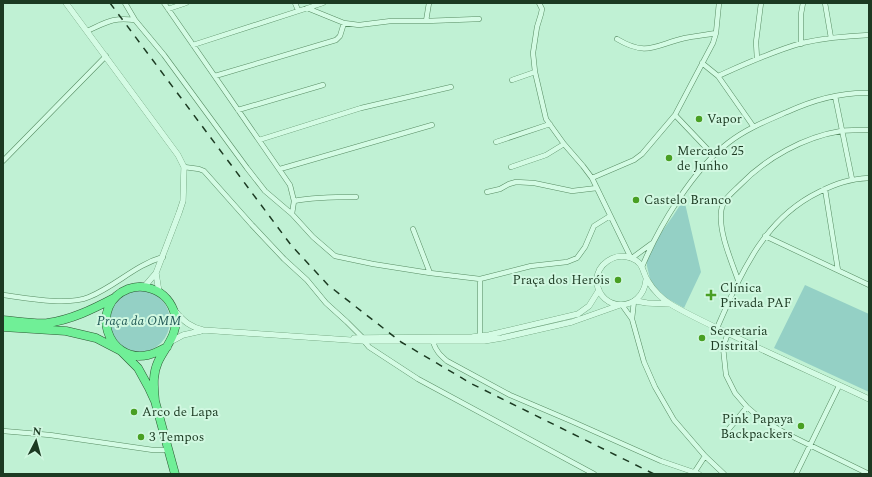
<svg xmlns="http://www.w3.org/2000/svg" width="872" height="477" viewBox="0 0 872 477" font-family="Spectral,serif">
  <rect width="100%" height="100%" fill="#c0f1d4"/>
  <path fill="#94d0c5" d="M 684,199 L 701,272 L 684,308 L 661,295 L 650,279 L 647,266 L 647,254 L 650,248 L 673,216 Z
    M 805,285 L 869,314 L 869,392 L 774,348 Z
    M108 321a31 31 0 1 1 62 0a31 31 0 1 1-62 0Z"/>
  <g fill="none" stroke-linecap="round" stroke-linejoin="round">
    <defs>
      <path id="minor" d="M 125,3 L 135,20 L 164,55 L 247,168 L 265,191 L 292,214
        M 164,3 L 290,185 L 294,201 L 292,214 L 313,237 L 335,256 L 373,264 L 430,273 L 480,279 L 531,266 L 567,262 L 577,258 L 585,247 L 594,226 L 610,216
        M 295,3 L 298,10
        M 539,3 L 542,9 L 541,14 L 537,27 L 533,53 L 535,72 L 546,119 L 564,144 L 583,166 L 592,178 L 631,258
        M 825,3 L 831,38
        M 307,8 L 344,23 L 359,25 L 391,21 L 426,21 L 429,3
        M 168,9 L 186,3
        M 426,21 L 479,19
        M 87,31 C 107,22 113,17 135,20
        M 617,39 C 647,57 655,45 685,38 C 695,36 706,35 716,33
        M 801,44 L 801,14 L 803,3
        M 193,45 L 323,3
        M 757,59 L 756,42 L 761,3
        M 702,63 L 718,76 L 753,126
        M 215,76 L 336,40 L 340,36 L 344,23
        M 718,76 C 745,64 773,51 802,43 C 824,38 846,36 869,35
        M 512,80 L 535,72
        M 835,96 L 852,179
        M 238,110 L 323,85
        M 259,140 L 361,108 L 451,87
        M 496,142 L 550,124
        M 713,155 L 675,115 L 713,43 L 716,33 L 719,3
        M 3,161 L 106,56
        M 184,167 L 199,169 L 204,171 L 252,225 L 284,259 L 307,280 L 326,303 L 347,322 L 362,337
        M 511,167 L 546,155 L 564,144
        M 280,169 L 432,125
        M 592,178 L 634,160 L 642,154 L 675,115
        M 825,189 L 838,270
        M 487,192 L 500,189 L 509,184 L 516,182 L 534,183 L 572,191 L 597,188
        M 294,201 C 314,197 335,197 356,197
        M 413,229 L 430,273
        M 765,236 L 869,285
        M 632,258 L 651,244
        M 642,267 C 659,226 693,170 728,143 C 746,129 766,121 787,112 C 813,100 840,92 869,93
        M 480,279 L 480,336
        M 738,280 C 731,260 719,233 721,212 C 722,200 732,193 740,185 C 766,158 804,137 841,131 C 850,130 860,130 869,130
        M 3,295 C 26,298 68,306 89,297 C 116,286 135,265 163,257
        M 622,305 L 632,319 L 644,362 L 655,387 L 674,420 L 705,456 L 724,474
        M 632,319 L 634,301
        M 717,328 C 741,274 763,219 819,192 C 837,183 850,179 869,178
        M 728,333 L 723,347 L 726,375 L 735,393 L 747,407 L 761,419 L 785,433 L 869,474
        M 364,341 L 369,347 L 418,379 L 594,474
        M 433,342 C 436,351 440,355 447,361 L 510,395 L 571,421 L 661,461 L 699,474
        M 728,430 L 747,407
        M 3,431 L 50,435 L 153,450 L 168,450
        M 694,473 L 705,456
        M 796,474 L 839,386"/>
      <path id="tertiary" d="M 66,3 L 178,155 L 184,167 L 183,201 L 179,213 L 156,273 L 144,287
        M 156,273 L 159,292
        M 646,280 C 642,314 599,311 597,282 C 596,264 615,252 631,258 C 645,263 642,273 648,281 C 653,290 663,300 672,305 C 696,319 722,330 748,343 C 788,362 829,380 869,399
        M 636,301 L 647,303 L 670,304
        M 175,311 C 184,322 191,327 203,330 L 364,341 L 484,341 L 502,338 L 572,322 L 620,305
        M 354,338 L 472,337 L 489,335 L 578,314 L 589,306 L 599,290
        M 170,342 L 183,335 L 201,331"/>
      <path id="trunk" d="M 3,320 C 17,321 33,324 47,323 C 71,320 93,309 114,298
        M 3,327 L 66,331 L 96,338 L 121,351 L 138,368 L 149,388 L 155,401 L 175,474
        M 155,401 C 154,388 152,375 158,362 C 165,347 179,334 175,315 C 172,303 164,293 152,289 C 144,286 136,286 128,289 C 89,304 106,364 148,355 C 154,354 161,350 167,347"/>
    </defs>
    <use href="#minor" stroke="#578c63" stroke-width="5.5"/>
    <use href="#tertiary" stroke="#578c63" stroke-width="6"/>
    <use href="#trunk" stroke="#2c5933" stroke-width="9"/>
    <use href="#minor" stroke="#d4fbe4" stroke-width="4.5"/>
    <use href="#tertiary" stroke="#d4fbe4" stroke-width="5.5"/>
    <use href="#trunk" stroke="#70ef97" stroke-width="8"/>
    <path stroke="#1c3a22" stroke-width="1.5" stroke-dasharray="7 7" stroke-linecap="butt" d="M 110,3 L 291,245 L 328,285 L 401,342 L 472,384 L 654,474"/>
  </g>
  <g fill="#499f23" stroke="#d1f8e1" stroke-width="1.5">
    <circle cx="699" cy="119" r="4"/>
    <circle cx="669" cy="158" r="4"/>
    <circle cx="636" cy="200" r="4"/>
    <circle cx="618" cy="280" r="4"/>
    <path d="M709 289h4v4h4v4h-4v4h-4v-4h-4v-4h4z"/>
    <circle cx="702" cy="338" r="4"/>
    <circle cx="134" cy="412" r="4"/>
    <circle cx="801" cy="426" r="4"/>
    <circle cx="141" cy="437" r="4"/>
  </g>
  <g text-anchor="middle" dominant-baseline="central" stroke-width="4" stroke-linejoin="round" paint-order="stroke">
    <g font-size="13" fill="#1c3a22" stroke="#d1f8e1" text-anchor="start">
      <text x="707" y="119">Vapor</text>
      <text x="677" y="151">Mercado 25<tspan x="677" dy="15">de Junho</tspan></text>
      <text x="644" y="200">Castelo Branco</text>
      <text x="610" y="280" text-anchor="end">Praça dos Heróis</text>
      <text x="720" y="288">Clínica<tspan x="720" dy="15">Privada PAF</tspan></text>
      <text x="710" y="331">Secretaria<tspan x="710" dy="15">Distrital</tspan></text>
      <text x="142" y="412">Arco de Lapa</text>
      <text x="793" y="419" text-anchor="end">Pink Papaya<tspan x="793" dy="15">Backpackers</tspan></text>
      <text x="149" y="437">3 Tempos</text>
    </g>
    <g font-size="13" font-style="italic" fill="#215855" stroke="#d1f8e1">
      <text x="139" y="321">Praça da OMM</text>
    </g>
  </g>
  <rect width="872" height="477" fill="none" stroke="#1c3a22" stroke-width="8"/>
  <g transform="translate(36 441) rotate(6)" stroke="#d1f8e1" stroke-width="3" paint-order="stroke">
  <path d="M0-3L7 15L0 10L-7 15Z" fill="#1c3a22"/>
  <text y="-6" font-size="11" font-weight="bold" text-anchor="middle" fill="#1c3a22">N</text>
  </g>
</svg>
